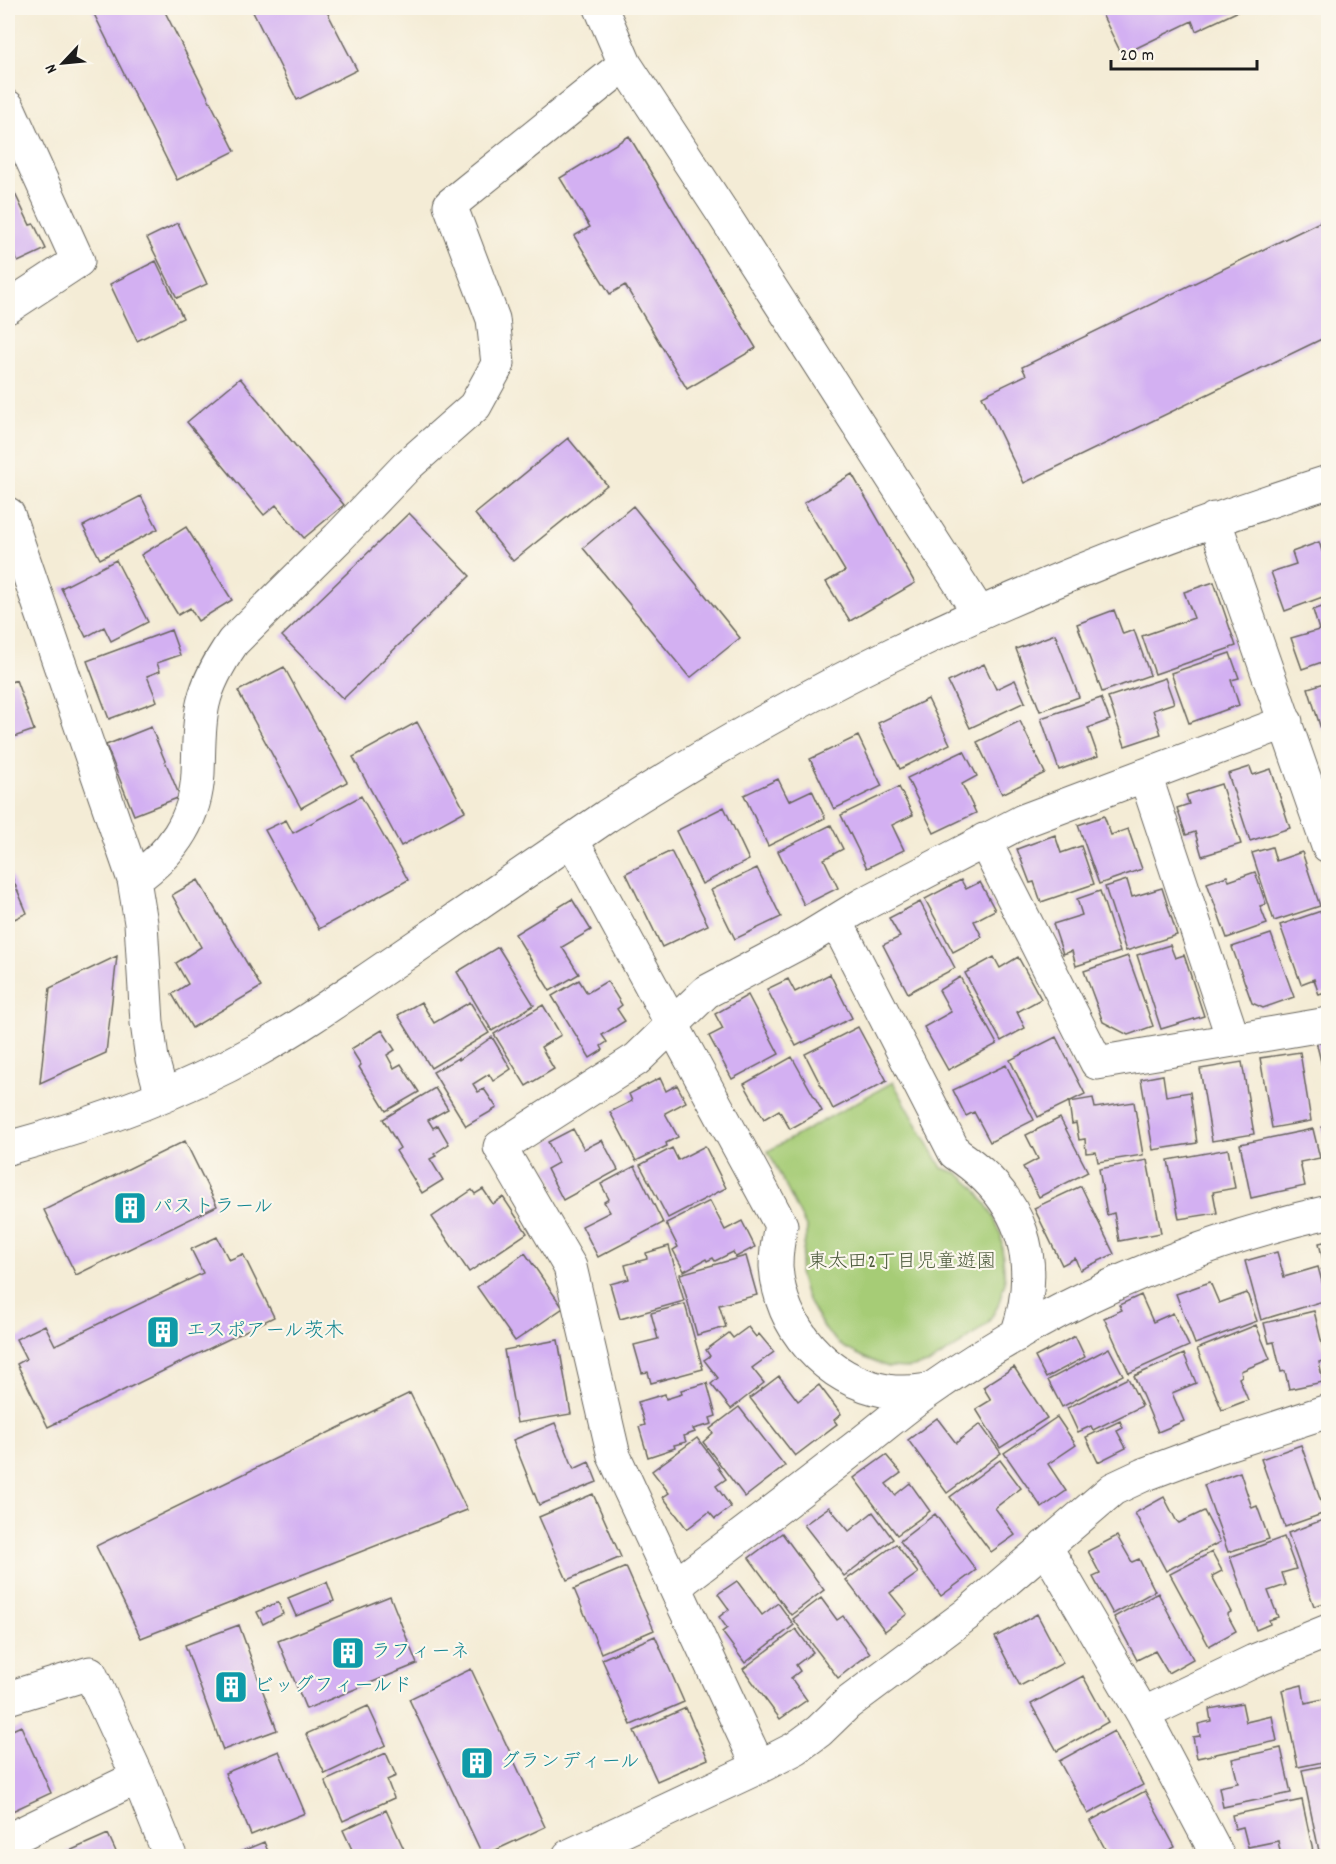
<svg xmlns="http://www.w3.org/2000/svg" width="1336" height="1864" viewBox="0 0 1336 1864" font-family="Dekko,'Klee One',sans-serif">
  <rect width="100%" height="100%" fill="#fbf7ec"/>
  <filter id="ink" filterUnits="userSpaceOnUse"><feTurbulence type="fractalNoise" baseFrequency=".0167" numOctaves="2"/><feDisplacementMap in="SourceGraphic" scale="12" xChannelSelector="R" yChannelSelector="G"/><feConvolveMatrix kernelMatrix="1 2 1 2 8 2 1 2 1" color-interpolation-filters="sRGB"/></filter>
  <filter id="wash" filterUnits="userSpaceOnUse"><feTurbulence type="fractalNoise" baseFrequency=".008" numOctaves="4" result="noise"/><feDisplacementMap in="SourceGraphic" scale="24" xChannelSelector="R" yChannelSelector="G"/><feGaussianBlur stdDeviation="1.35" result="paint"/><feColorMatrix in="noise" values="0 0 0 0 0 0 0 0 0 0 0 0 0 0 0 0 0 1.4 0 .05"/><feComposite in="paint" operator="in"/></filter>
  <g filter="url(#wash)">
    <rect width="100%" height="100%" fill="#f4ecd6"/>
    <path fill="#a6cc76" stroke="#617449" stroke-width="1.5" d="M 893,1082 L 942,1168 L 958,1173 L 975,1188 L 994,1217 L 1001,1235 L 1005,1282 L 998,1306 L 988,1323 L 963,1343 L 928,1364 L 908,1368 L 888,1367 L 867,1359 L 843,1347 L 828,1333 L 816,1315 L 805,1294 L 799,1273 L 807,1229 L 768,1151 Z"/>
    <g id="blocks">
      <path fill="#d3b0f2" d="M 91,8 L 163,8 L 235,151 L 177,180 Z
        M 251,8 L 325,8 L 357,70 L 297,100 Z
        M 1099,8 L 1245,8 L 1196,31 L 1192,21 L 1122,55 Z
        M 629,136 L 756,348 L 687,389 L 625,285 L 610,294 L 574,236 L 590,227 L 560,178 Z
        M 8,179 L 30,225 L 34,224 L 46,249 L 18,262 L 12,250 L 8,253 Z
        M 1328,218 L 1328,336 L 1024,483 L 982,396 L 1026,375 L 1022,367 Z
        M 178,223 L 207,284 L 177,298 L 147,238 Z
        M 156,261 L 183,318 L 137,341 L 110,284 Z
        M 240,378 L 344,505 L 304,538 L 276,505 L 264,515 L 187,422 Z
        M 568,438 L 607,485 L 513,561 L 475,514 Z
        M 852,474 L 915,583 L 850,621 L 826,582 L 845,571 L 804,503 Z
        M 141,496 L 158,529 L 100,559 L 83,526 Z
        M 633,506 L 740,638 L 690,678 L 583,548 Z
        M 409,513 L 470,576 L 343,699 L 282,636 Z
        M 186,527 L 232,600 L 198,621 L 190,608 L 178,615 L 141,555 Z
        M 1319,542 L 1328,568 L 1328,595 L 1285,611 L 1271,572 L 1296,564 L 1292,552 Z
        M 116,560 L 148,622 L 111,641 L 104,627 L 86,637 L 61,588 Z
        M 1214,582 L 1236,646 L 1155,674 L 1142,636 L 1194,618 L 1184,592 Z
        M 1328,605 L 1328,660 L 1302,669 L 1291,638 L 1319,630 L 1313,610 Z
        M 1114,610 L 1123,634 L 1134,630 L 1150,675 L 1102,692 L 1077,624 Z
        M 171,630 L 180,655 L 157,663 L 160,671 L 147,676 L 157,701 L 109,719 L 87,661 Z
        M 1055,634 L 1079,697 L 1040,711 L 1016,649 Z
        M 1230,653 L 1239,678 L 1231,680 L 1239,705 L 1189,723 L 1171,673 Z
        M 984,664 L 996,689 L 1015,680 L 1025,702 L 970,728 L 948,682 Z
        M 284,667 L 347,782 L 301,808 L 238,691 Z
        M 1165,678 L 1174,703 L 1153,710 L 1161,734 L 1125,746 L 1108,697 Z
        M 16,680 L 34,730 L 8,739 L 8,683 Z
        M 1328,682 L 1328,727 L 1321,729 L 1308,688 Z
        M 1101,698 L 1110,720 L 1088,728 L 1098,756 L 1059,770 L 1041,718 Z
        M 928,699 L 950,744 L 900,769 L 878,723 Z
        M 1020,721 L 1045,773 L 1002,794 L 977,742 Z
        M 417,722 L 465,811 L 401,846 L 353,757 Z
        M 151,727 L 180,797 L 134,815 L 106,745 Z
        M 858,736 L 882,786 L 834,809 L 810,759 Z
        M 964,751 L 977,776 L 962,784 L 976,813 L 934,833 L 907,778 Z
        M 1250,767 L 1253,775 L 1271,769 L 1290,828 L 1250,841 L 1228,774 Z
        M 778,779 L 789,801 L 812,790 L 825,818 L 768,846 L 744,795 Z
        M 1221,784 L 1241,844 L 1202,856 L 1195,832 L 1186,835 L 1177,808 L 1189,804 L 1186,795 Z
        M 899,787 L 913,815 L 892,825 L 904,850 L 867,868 L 841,815 Z
        M 361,796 L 408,880 L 319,929 L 265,830 L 286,820 L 293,833 Z
        M 724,807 L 749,860 L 702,884 L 676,831 Z
        M 1104,816 L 1111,835 L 1128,829 L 1142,869 L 1099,884 L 1078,825 Z
        M 831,825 L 843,849 L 824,859 L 838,888 L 804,905 L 778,851 Z
        M 1055,835 L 1061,853 L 1081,846 L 1094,884 L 1041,902 L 1034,882 L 1030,883 L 1017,849 Z
        M 1272,847 L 1276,861 L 1302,852 L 1320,906 L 1274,921 L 1252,853 Z
        M 671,851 L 708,925 L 662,947 L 626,873 Z
        M 8,868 L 27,913 L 8,922 Z
        M 757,868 L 781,917 L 735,939 L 711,890 Z
        M 1255,872 L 1266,904 L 1260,906 L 1267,924 L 1227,938 L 1207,883 L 1227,876 L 1229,881 Z
        M 198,880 L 261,987 L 192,1028 L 172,994 L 188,984 L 176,963 L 201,947 L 172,895 Z
        M 961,880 L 966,889 L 980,882 L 995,910 L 974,921 L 982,937 L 953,952 L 925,899 Z
        M 1127,880 L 1132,897 L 1162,888 L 1177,935 L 1126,951 L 1105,887 Z
        M 1100,891 L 1120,952 L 1076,966 L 1072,951 L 1063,954 L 1053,924 L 1082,915 L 1077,899 Z
        M 572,899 L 591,930 L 562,947 L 579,974 L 550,991 L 515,934 Z
        M 920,902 L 955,968 L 908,993 L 883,945 L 900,937 L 889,918 Z
        M 1321,911 L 1328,933 L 1328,992 L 1319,995 L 1314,979 L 1301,984 L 1280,925 Z
        M 1271,934 L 1294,997 L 1263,1008 L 1252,1003 L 1232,947 Z
        M 1170,945 L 1175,958 L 1184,955 L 1204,1016 L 1161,1029 L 1137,955 Z
        M 498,947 L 534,1005 L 492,1031 L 457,972 Z
        M 117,956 L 106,1053 L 40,1083 L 50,988 Z
        M 1128,956 L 1153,1026 L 1128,1035 L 1103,1022 L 1084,971 Z
        M 994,957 L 1000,968 L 1018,957 L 1041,999 L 1017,1012 L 1025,1028 L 1001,1041 L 965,973 Z
        M 830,974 L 852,1018 L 796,1046 L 767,989 L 788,979 L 795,992 Z
        M 960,977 L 997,1044 L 948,1070 L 924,1027 L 951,1012 L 939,990 Z
        M 579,980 L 587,993 L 607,981 L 622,1005 L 617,1009 L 625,1021 L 602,1035 L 607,1042 L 601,1046 L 603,1050 L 590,1058 L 552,996 Z
        M 748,995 L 779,1054 L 732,1079 L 709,1036 L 723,1029 L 715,1014 Z
        M 421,1002 L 434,1023 L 470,1002 L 489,1033 L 431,1068 L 398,1015 Z
        M 543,1005 L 561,1035 L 541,1047 L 554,1069 L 526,1086 L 494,1034 Z
        M 858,1027 L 887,1081 L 833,1109 L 805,1054 Z
        M 382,1030 L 395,1050 L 387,1055 L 394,1068 L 401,1064 L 419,1092 L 386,1111 L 359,1067 L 361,1065 L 351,1049 Z
        M 492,1037 L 511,1069 L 493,1081 L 489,1074 L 473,1084 L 478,1092 L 484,1089 L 497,1108 L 466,1126 L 433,1072 L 458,1058 L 459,1060 Z
        M 1056,1037 L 1085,1094 L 1038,1117 L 1010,1060 Z
        M 1328,1038 L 1328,1091 L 1316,1041 Z
        M 1300,1052 L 1311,1121 L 1272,1128 L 1260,1058 Z
        M 792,1057 L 822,1111 L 790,1129 L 779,1110 L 764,1119 L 744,1084 Z
        M 1242,1062 L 1254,1134 L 1212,1141 L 1200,1069 Z
        M 1006,1065 L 1034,1120 L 990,1142 L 974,1112 L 966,1116 L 953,1090 Z
        M 1163,1075 L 1166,1096 L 1190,1092 L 1197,1143 L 1153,1150 L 1141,1079 Z
        M 660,1078 L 666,1091 L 677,1085 L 686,1102 L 665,1113 L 678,1137 L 666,1143 L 667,1146 L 636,1161 L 610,1112 L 632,1101 L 629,1094 Z
        M 435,1088 L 448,1109 L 428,1120 L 433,1128 L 438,1125 L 449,1144 L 434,1154 L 436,1156 L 430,1159 L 443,1180 L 422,1193 L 396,1151 L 400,1148 L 383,1119 Z
        M 1093,1098 L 1095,1108 L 1134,1102 L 1143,1155 L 1098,1162 L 1096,1152 L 1086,1153 L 1085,1139 L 1079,1140 L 1076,1123 L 1072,1124 L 1069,1102 Z
        M 1060,1118 L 1088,1172 L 1039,1197 L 1023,1167 L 1038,1159 L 1026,1135 Z
        M 1328,1126 L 1328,1152 L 1326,1152 L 1322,1127 Z
        M 573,1129 L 584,1149 L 602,1140 L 618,1170 L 563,1200 L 547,1169 L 558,1163 L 548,1142 Z
        M 1313,1129 L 1320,1158 L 1300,1162 L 1305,1186 L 1251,1198 L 1240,1144 Z
        M 185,1141 L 217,1206 L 76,1275 L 44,1210 Z
        M 705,1146 L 726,1188 L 668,1218 L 640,1165 L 672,1148 L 678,1160 Z
        M 1228,1149 L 1235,1188 L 1213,1192 L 1217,1213 L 1179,1219 L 1168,1160 Z
        M 1147,1160 L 1161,1233 L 1119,1241 L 1114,1213 L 1107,1215 L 1099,1169 Z
        M 635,1166 L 663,1223 L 598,1257 L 582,1226 L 610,1212 L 604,1202 L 609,1199 L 601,1184 Z
        M 1081,1186 L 1114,1254 L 1080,1270 L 1075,1258 L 1062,1265 L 1034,1208 Z
        M 483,1189 L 493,1204 L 503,1197 L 527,1233 L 469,1272 L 432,1217 L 472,1190 L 475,1194 Z
        M 710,1201 L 725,1230 L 742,1221 L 755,1247 L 736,1257 L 733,1252 L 715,1261 L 713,1258 L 707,1261 L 706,1259 L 684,1271 L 673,1250 L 678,1247 L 666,1223 Z
        M 217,1237 L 229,1260 L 243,1254 L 274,1317 L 48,1427 L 17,1364 L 26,1359 L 16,1339 L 45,1325 L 55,1345 L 203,1273 L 191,1249 Z
        M 1328,1241 L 1328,1282 L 1319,1243 Z
        M 669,1246 L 684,1301 L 620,1319 L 610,1284 L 629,1279 L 625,1265 L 647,1259 L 646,1253 Z
        M 1277,1252 L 1284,1277 L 1318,1267 L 1327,1300 L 1261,1320 L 1245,1261 Z
        M 525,1253 L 563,1308 L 515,1341 L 477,1287 Z
        M 746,1256 L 757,1295 L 719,1305 L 726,1327 L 697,1335 L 680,1274 Z
        M 1210,1282 L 1219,1303 L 1247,1293 L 1257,1321 L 1195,1344 L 1176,1294 Z
        M 1141,1295 L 1153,1322 L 1173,1313 L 1189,1346 L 1129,1373 L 1104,1318 L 1122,1310 L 1119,1305 Z
        M 685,1304 L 703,1369 L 651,1383 L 648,1372 L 642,1373 L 634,1345 L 658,1339 L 651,1313 Z
        M 1314,1311 L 1326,1360 L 1319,1362 L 1323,1382 L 1289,1389 L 1285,1371 L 1281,1372 L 1274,1342 L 1269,1343 L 1264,1323 Z
        M 1256,1325 L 1270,1359 L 1241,1371 L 1242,1376 L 1239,1378 L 1248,1400 L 1222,1410 L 1197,1349 Z
        M 748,1327 L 756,1337 L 759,1334 L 774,1352 L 752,1368 L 764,1383 L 731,1409 L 711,1384 L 718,1378 L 704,1360 L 710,1356 L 706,1350 L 729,1333 L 733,1338 Z
        M 1075,1336 L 1085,1357 L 1046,1378 L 1035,1357 Z
        M 558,1340 L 571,1414 L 517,1423 L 504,1350 Z
        M 1109,1348 L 1123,1375 L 1062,1407 L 1048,1380 Z
        M 1184,1354 L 1196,1383 L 1172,1393 L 1184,1421 L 1158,1432 L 1134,1376 Z
        M 1014,1367 L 1047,1418 L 1000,1448 L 976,1409 L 991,1400 L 983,1387 Z
        M 779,1376 L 798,1401 L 819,1385 L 841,1414 L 834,1420 L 837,1424 L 795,1456 L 750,1398 Z
        M 1128,1378 L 1142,1406 L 1093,1430 L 1091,1426 L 1078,1432 L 1067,1408 Z
        M 707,1383 L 716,1416 L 710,1418 L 712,1424 L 693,1429 L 695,1432 L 684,1436 L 686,1442 L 674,1445 L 675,1448 L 648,1457 L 639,1427 L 645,1425 L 638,1402 L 665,1394 L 666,1399 L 682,1394 L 681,1390 Z
        M 410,1393 L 467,1510 L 141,1638 L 96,1546 Z
        M 739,1407 L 785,1466 L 745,1497 L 703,1442 L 713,1433 L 710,1429 Z
        M 1057,1417 L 1076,1445 L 1048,1464 L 1066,1491 L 1042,1508 L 1004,1453 Z
        M 937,1418 L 956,1443 L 980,1424 L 1001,1453 L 947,1493 L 908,1440 Z
        M 1120,1421 L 1123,1428 L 1117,1431 L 1126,1448 L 1098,1462 L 1086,1437 Z
        M 555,1423 L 574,1469 L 589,1462 L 597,1482 L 539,1505 L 513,1440 Z
        M 697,1438 L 719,1467 L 718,1468 L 726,1479 L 716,1486 L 731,1507 L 715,1519 L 709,1512 L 687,1529 L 663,1497 L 669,1493 L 652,1471 Z
        M 1301,1445 L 1325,1513 L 1285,1527 L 1261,1459 Z
        M 886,1455 L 901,1473 L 886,1484 L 895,1495 L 910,1483 L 930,1511 L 897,1535 L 854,1478 Z
        M 1000,1460 L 1021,1488 L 995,1508 L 1015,1535 L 991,1552 L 950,1497 Z
        M 1240,1472 L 1252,1508 L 1257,1506 L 1269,1539 L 1228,1552 L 1204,1485 Z
        M 593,1494 L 621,1557 L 567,1580 L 539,1517 Z
        M 1164,1497 L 1176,1520 L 1179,1523 L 1204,1511 L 1220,1542 L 1166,1571 L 1135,1513 Z
        M 829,1507 L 849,1531 L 873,1512 L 893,1539 L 844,1576 L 804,1525 Z
        M 935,1514 L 976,1570 L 941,1596 L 900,1541 Z
        M 1328,1518 L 1328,1602 L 1314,1606 L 1288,1533 Z
        M 782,1533 L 824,1590 L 791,1615 L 749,1558 Z
        M 1117,1536 L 1132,1562 L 1139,1559 L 1155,1591 L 1113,1614 L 1093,1577 L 1100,1574 L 1088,1551 Z
        M 1284,1537 L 1296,1569 L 1282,1573 L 1286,1585 L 1268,1591 L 1278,1617 L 1269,1620 L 1270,1624 L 1256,1630 L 1230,1557 Z
        M 896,1544 L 918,1573 L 890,1593 L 907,1614 L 885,1631 L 846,1580 Z
        M 1212,1552 L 1222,1571 L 1212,1576 L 1231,1612 L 1227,1614 L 1236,1631 L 1209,1646 L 1170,1574 Z
        M 626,1567 L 654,1630 L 601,1653 L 574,1589 Z
        M 737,1581 L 762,1615 L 778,1603 L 794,1625 L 745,1663 L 722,1632 L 727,1628 L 719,1617 L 729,1609 L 718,1594 Z
        M 327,1582 L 334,1601 L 296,1616 L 288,1598 Z
        M 1158,1593 L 1193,1659 L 1168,1673 L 1155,1651 L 1137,1660 L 1114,1617 Z
        M 390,1596 L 417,1664 L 306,1709 L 278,1641 Z
        M 821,1598 L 837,1620 L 843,1616 L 870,1653 L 838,1678 L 793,1619 Z
        M 278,1602 L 283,1614 L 263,1624 L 257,1612 Z
        M 1037,1614 L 1063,1663 L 1020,1686 L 995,1637 Z
        M 239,1625 L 277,1730 L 223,1750 L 185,1645 Z
        M 796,1629 L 813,1652 L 796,1665 L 800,1671 L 791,1678 L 807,1700 L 780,1719 L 743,1669 Z
        M 655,1636 L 684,1702 L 631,1725 L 602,1659 Z
        M 471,1669 L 545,1827 L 483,1856 L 409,1699 Z
        M 1083,1676 L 1108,1722 L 1057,1751 L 1031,1704 Z
        M 1302,1685 L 1305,1703 L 1328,1698 L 1328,1761 L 1298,1767 L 1282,1690 Z
        M 1242,1703 L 1246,1722 L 1272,1716 L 1277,1741 L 1197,1758 L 1193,1737 L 1200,1736 L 1198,1724 L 1211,1721 L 1209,1709 Z
        M 368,1706 L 386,1745 L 325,1774 L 306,1734 Z
        M 686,1708 L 708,1759 L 657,1781 L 634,1731 Z
        M 21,1726 L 51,1793 L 8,1813 L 8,1732 Z
        M 1114,1731 L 1143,1785 L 1088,1814 L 1059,1761 Z
        M 1281,1748 L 1291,1793 L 1223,1807 L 1219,1787 L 1238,1783 L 1232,1759 Z
        M 279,1751 L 305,1813 L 251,1835 L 225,1773 Z
        M 386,1753 L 396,1776 L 387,1780 L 394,1798 L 343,1821 L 325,1781 Z
        M 1328,1765 L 1328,1849 L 1319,1851 L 1302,1770 Z
        M 1145,1791 L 1175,1847 L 1157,1856 L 1109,1856 L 1090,1821 Z
        M 1302,1800 L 1314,1856 L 1281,1856 L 1278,1841 L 1248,1847 L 1243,1827 L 1235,1829 L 1232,1815 Z
        M 386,1810 L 407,1856 L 355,1856 L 343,1830 Z
        M 108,1834 L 118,1856 L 58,1856 Z
        M 264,1842 L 270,1856 L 230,1856 Z"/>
    </g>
  </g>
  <g filter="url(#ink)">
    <use href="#blocks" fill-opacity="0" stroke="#68655d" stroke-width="1.5"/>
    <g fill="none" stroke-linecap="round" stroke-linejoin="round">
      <defs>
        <path id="minor" d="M 601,8 L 625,64 L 722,212 L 979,613
          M 8,107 L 78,261 L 8,307
          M 8,514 L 134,880 L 141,923 L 147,1023 L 152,1059 L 162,1095
          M 1214,519 L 1328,846
          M 1286,722 L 1023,821 L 862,905 L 803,941 L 706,992 L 637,1059 L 500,1147 L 570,1267 L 614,1456 L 759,1767 L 796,1748 L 819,1731 L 848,1703 L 966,1615 L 1113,1489 L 1143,1475 L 1215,1448 L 1328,1411
          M 1145,775 L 1233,1039
          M 572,840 L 781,1225 C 778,1239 776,1252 776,1266 C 780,1328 826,1380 887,1391 C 901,1393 915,1392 928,1390
          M 984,840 L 1097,1063 L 1328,1024
          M 134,880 C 171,854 196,821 198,773 C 199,750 198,727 203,704 C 208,681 220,661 233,642 L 338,538 L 407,466 L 475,406 L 498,364 L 493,319 L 450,205 L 625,64
          M 836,921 L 955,1153 C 1022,1197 1043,1259 1017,1335
          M 8,1148 C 93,1125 178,1094 256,1051 C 307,1023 353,989 401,957 C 470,910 538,863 607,816 C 700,757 795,701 895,653 C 1035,585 1180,529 1328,482
          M 1045,1546 L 1143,1714 L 1218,1856
          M 675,1586 C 734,1541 793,1497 851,1451 C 878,1431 902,1409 930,1390 C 1049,1306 1186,1244 1328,1212
          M 8,1698 L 90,1673 L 138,1777 L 170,1856
          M 1143,1714 L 1254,1661 L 1328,1631
          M 8,1840 L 138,1777
          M 569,1856 L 759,1767"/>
      </defs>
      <use href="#minor" stroke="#68655d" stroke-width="35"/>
      <use href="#minor" stroke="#fff" stroke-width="33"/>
    </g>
  </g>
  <defs>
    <symbol id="building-square" viewBox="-11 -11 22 22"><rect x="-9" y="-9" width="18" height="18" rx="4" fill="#0f9aa8" stroke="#fbf7ec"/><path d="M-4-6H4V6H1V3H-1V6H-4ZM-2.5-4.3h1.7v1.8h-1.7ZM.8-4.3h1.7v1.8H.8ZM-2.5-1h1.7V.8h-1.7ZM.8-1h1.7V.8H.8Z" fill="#fff"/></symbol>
  </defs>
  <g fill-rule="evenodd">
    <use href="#building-square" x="111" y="1189" width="38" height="38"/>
    <use href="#building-square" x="144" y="1313" width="38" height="38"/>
    <use href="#building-square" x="329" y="1634" width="38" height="38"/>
    <use href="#building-square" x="212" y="1668" width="38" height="38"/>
    <use href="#building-square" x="458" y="1744" width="38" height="38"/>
  </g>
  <g text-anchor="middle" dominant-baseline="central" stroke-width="4.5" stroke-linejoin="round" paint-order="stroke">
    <g font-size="20" fill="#0d838f" stroke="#fbf7ec" text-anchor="start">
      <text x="153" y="1208">パストラール</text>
      <text x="186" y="1332">エスポアール茨木</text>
      <text x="371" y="1653">ラフィーネ</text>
      <text x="254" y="1687">ビッグフィールド</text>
      <text x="500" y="1763">グランディール</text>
    </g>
    <g font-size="20" fill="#4c5a3c" stroke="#fbf7ec">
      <text x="902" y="1263">東太田2丁目児童遊園</text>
    </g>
  </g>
  <rect width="1336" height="1864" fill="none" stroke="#fbf7ec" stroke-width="30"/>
  <g transform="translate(63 63) rotate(244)" stroke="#fbf7ec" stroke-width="4.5" paint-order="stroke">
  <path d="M0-4.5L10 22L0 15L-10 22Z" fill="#1c1c1c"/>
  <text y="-9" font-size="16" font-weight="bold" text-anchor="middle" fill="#1c1c1c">N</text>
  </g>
  <path d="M1111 60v9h146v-9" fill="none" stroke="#1c1c1c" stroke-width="3"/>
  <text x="1120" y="60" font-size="18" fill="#1c1c1c" stroke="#fbf7ec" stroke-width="4.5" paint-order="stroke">20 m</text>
</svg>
